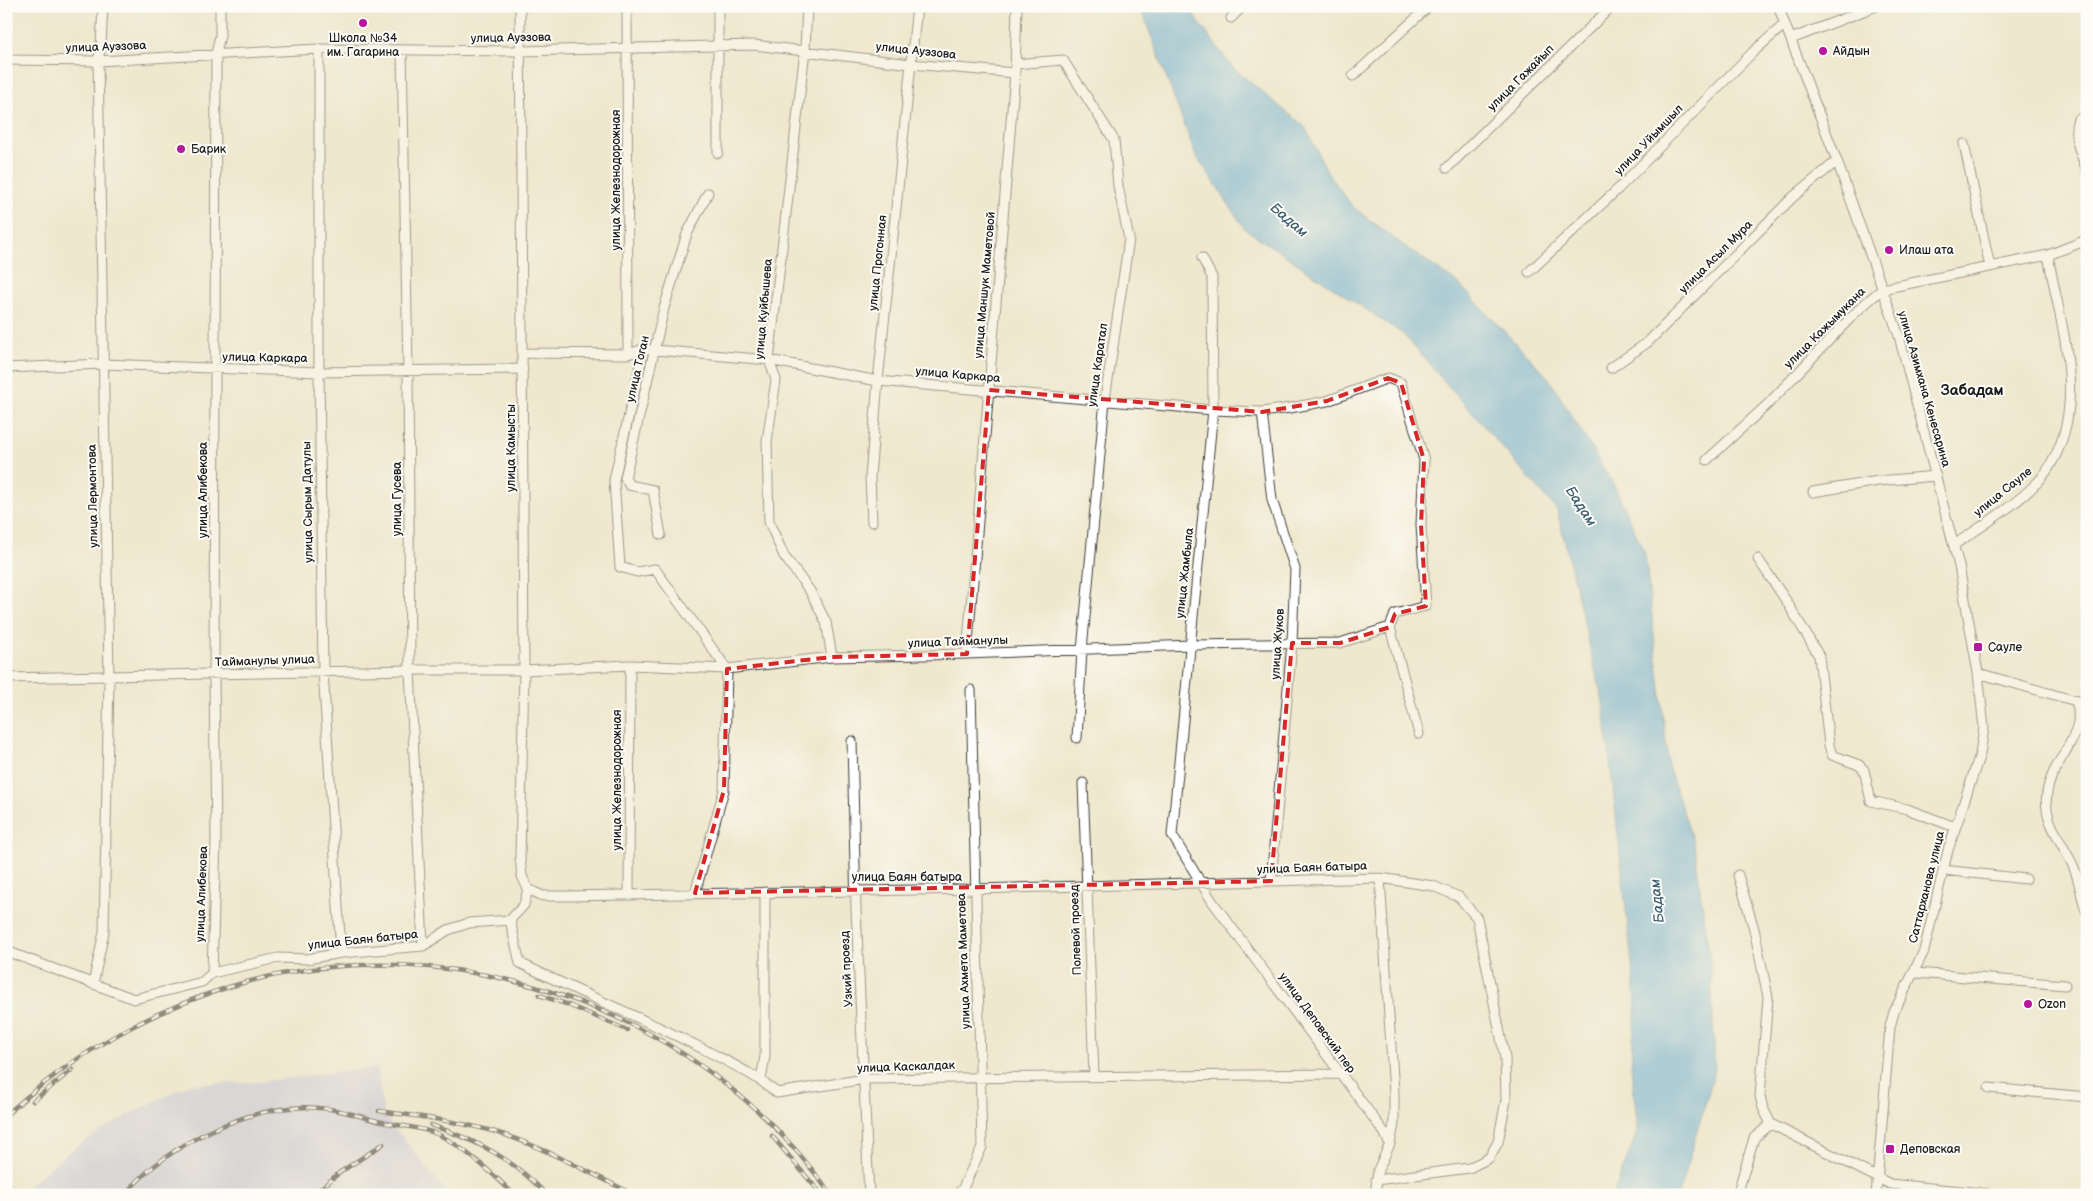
<svg xmlns="http://www.w3.org/2000/svg" width="2093" height="1201" viewBox="0 0 2093 1201" font-family="'Balsamiq Sans',sans-serif">
  <rect width="100%" height="100%" fill="#fdfcf7"/>
  <filter id="ink" filterUnits="userSpaceOnUse"><feTurbulence type="fractalNoise" baseFrequency=".02" numOctaves="2"/><feDisplacementMap in="SourceGraphic" scale="10" xChannelSelector="R" yChannelSelector="G"/><feConvolveMatrix kernelMatrix="1 2 1 2 8 2 1 2 1" color-interpolation-filters="sRGB"/></filter>
  <filter id="wash" filterUnits="userSpaceOnUse"><feTurbulence type="fractalNoise" baseFrequency=".0096" numOctaves="4" result="noise"/><feDisplacementMap in="SourceGraphic" scale="20" xChannelSelector="R" yChannelSelector="G"/><feGaussianBlur stdDeviation="1.12" result="paint"/><feColorMatrix in="noise" values="0 0 0 0 0 0 0 0 0 0 0 0 0 0 0 0 0 1.4 0 .05"/><feComposite in="paint" operator="in"/></filter>
  <g filter="url(#wash)">
    <rect width="100%" height="100%" fill="#efe8ce"/>
    <path fill="#c1c2dd" d="M 377,1067 L 384,1115 L 449,1195 L 23,1195 L 29,1185 L 74,1148 L 122,1118 L 190,1084 L 257,1082 Z"/>
    <path fill="#64addb" stroke="#40647c" d="M 1140,6 L 1187,6 L 1232,67 L 1305,127 L 1328,173 L 1353,207 L 1400,243 L 1459,284 L 1548,377 L 1615,487 L 1645,554 L 1669,769 L 1694,844 L 1711,968 L 1715,1071 L 1678,1195 L 1613,1195 L 1638,1130 L 1631,1066 L 1636,1001 L 1604,707 L 1557,510 L 1403,334 L 1245,229 L 1195,154 Z"/>
  </g>
  <g filter="url(#ink)">
    <g fill="none" stroke-linecap="round" stroke-linejoin="round">
      <defs>
        <path id="minor" d="M 520,6 L 524,670 L 520,858 L 522,876 L 528,889
          M 627,6 L 628,354
          M 718,6 L 718,153
          M 807,6 L 805,50 L 769,360 L 776,380 L 767,441 L 769,522 L 784,556 L 810,591 L 826,622 L 832,657
          M 1778,6 L 1837,161 L 1899,336 L 1959,566 L 1978,673 L 1984,728 L 1980,754 L 1948,850 L 1924,951 L 1894,1012 L 1890,1027 L 1876,1195
          M 1231,18 L 1243,6
          M 1791,39 L 1876,6
          M 319,49 L 319,372 L 323,671 L 341,953
          M 402,50 L 408,370 L 410,670 L 423,946
          M 6,60 L 98,61 L 319,49 L 521,51 L 754,45 L 911,64 L 1015,73
          M 1015,64 L 1063,60 L 1114,140 L 1118,186 L 1129,239 L 1105,400 L 1082,650 L 1077,738
          M 1353,76 L 1429,6
          M 2078,119 C 2071,135 2082,155 2087,171
          M 1964,144 L 1990,267
          M 1447,168 L 1612,6
          M 1202,258 L 1212,277 L 1213,410 L 1172,835 L 1212,901 L 1384,1132 L 1390,1144 L 1378,1170 L 1375,1195
          M 1529,272 L 1618,189 L 1753,52 L 1785,24
          M 644,349 L 614,480 L 620,567 L 637,572 L 655,569 L 727,669 L 724,790 L 695,893
          M 523,353 L 628,354 L 644,349 L 769,360 L 878,381 L 1213,410 L 1262,412 L 1290,408 L 1327,401 L 1388,378 L 1401,383 L 1424,460 L 1421,525 L 1426,606 L 1395,614 L 1390,627 L 1419,734
          M 6,368 L 103,364 L 319,372 L 523,369
          M 1611,368 L 1648,342 L 1793,197 L 1837,161
          M 1262,412 L 1272,500 L 1295,569 L 1292,643 L 1271,881
          M 1707,460 L 1768,404 L 1858,310 L 1882,289 L 2048,255
          M 1813,492 L 1878,481 L 1936,476
          M 872,522 L 870,477 L 878,381 L 917,6
          M 661,535 L 653,490 L 629,485 L 625,478 L 664,308 L 687,234 L 708,193
          M 1954,545 C 1979,528 2029,497 2046,472 C 2091,407 2060,326 2048,255 L 2087,240
          M 1758,559 L 1787,602 L 1819,656 L 1829,745 L 1832,755 L 1859,765 L 1864,770 L 1871,801 L 1907,809 L 1955,827
          M 967,654 L 1015,73 L 1017,6
          M 1978,673 L 2076,701
          M 6,678 L 410,670 L 524,670 L 630,665 L 727,669 L 832,657 L 967,654 L 1190,645 L 1340,643 L 1390,627
          M 2087,700 L 2076,701 C 2088,737 2052,758 2047,793 C 2042,822 2064,843 2074,868 C 2080,882 2081,898 2087,913
          M 852,741 L 856,909 L 869,1195
          M 1083,783 L 1094,1076
          M 1943,870 L 2026,879
          M 1738,875 L 1754,929 L 1768,997 L 1760,1096 L 1763,1108 L 1771,1124 L 1890,1184 L 2001,1195
          M 1380,878 L 1394,1093 L 1394,1124 L 1390,1144
          M 528,889 L 543,896 L 566,896 L 974,889 L 1380,878 L 1433,886 L 1459,897 L 1477,918 L 1505,1058 L 1506,1100 L 1498,1142 L 1489,1158 L 1469,1168 L 1376,1180
          M 629,895 L 630,665
          M 510,920 L 520,963 C 584,995 648,1020 711,1053 C 734,1065 757,1076 777,1093 L 865,1079 L 1339,1074
          M 6,951 L 134,999 L 202,982 L 212,973 L 278,958 L 307,959 L 341,953 L 423,946 L 448,930 L 469,923 L 510,920 L 524,905 L 528,889
          M 212,973 L 216,839 L 214,676 L 216,54 L 220,35 L 220,6
          M 1916,973 L 2065,985
          M 93,984 L 104,932 L 109,678 L 98,61 L 101,45 L 103,6
          M 761,1080 L 765,1056 L 765,892
          M 1989,1088 L 2087,1097
          M 957,1195 L 963,1188 L 982,1147 L 971,690
          M 1737,1195 L 1754,1138 L 1771,1124"/>
      </defs>
      <use href="#minor" stroke="#3c3b37" stroke-width="11"/>
      <use href="#minor" stroke="#fff" stroke-width="9"/>
      <defs>
        <path id="rail" d="M 539,995 L 566,1004 L 627,1030
          M 33,1101 L 72,1070
          M 379,1111 C 416,1116 455,1121 492,1131 C 541,1145 589,1173 635,1195
          M 6,1115 C 71,1056 145,1013 229,987 C 447,920 701,1008 831,1195
          M 431,1125 C 478,1141 512,1158 547,1195
          M 772,1136 L 822,1195
          M 125,1195 C 166,1144 252,1102 319,1108 C 340,1109 361,1117 382,1122 C 399,1126 421,1127 437,1134 C 460,1144 497,1177 514,1195
          M 313,1195 L 339,1173 L 383,1144"/>
      </defs>
      <use href="#rail" stroke="#1c1c1c" stroke-width="4.5"/>
      <use href="#rail" stroke="#fdfcf7" stroke-width="2.5" stroke-dasharray="8" stroke-linecap="butt"/>
    </g>
  </g>
  <path d="M0 0H2093V1201H0ZM 1388,378 L 1401,383 L 1424,460 L 1421,525 L 1426,606 L 1395,614 L 1390,627 L 1340,643 L 1292,643 L 1271,881 L 695,893 L 724,790 L 727,669 L 832,657 L 967,654 L 989,390 L 1262,412 L 1327,401 Z" fill="#efe8ce" fill-opacity=".55" fill-rule="evenodd"/>
  <path fill="none" stroke="#d62828" stroke-width="4" stroke-dasharray="10 6" stroke-linejoin="round" d="M 1388,378 L 1401,383 L 1424,460 L 1421,525 L 1426,606 L 1395,614 L 1390,627 L 1340,643 L 1292,643 L 1271,881 L 695,893 L 724,790 L 727,669 L 832,657 L 967,654 L 989,390 L 1262,412 L 1327,401 Z"/>
  <g fill="#b5179e" stroke="#fdfcf7" stroke-width="2">
    <circle cx="363" cy="23" r="5"/>
    <circle cx="1823" cy="51" r="5"/>
    <circle cx="181" cy="149" r="5"/>
    <circle cx="1889" cy="250" r="5"/>
    <rect x="1973" y="642" width="10" height="10" rx="2.5"/>
    <circle cx="2028" cy="1004" r="5"/>
    <rect x="1885" y="1144" width="10" height="10" rx="2.5"/>
  </g>
  <g text-anchor="middle" dominant-baseline="central" stroke-width="4" stroke-linejoin="round" paint-order="stroke">
    <g font-size="12" fill="#1c1c1c" stroke="#fdfcf7" text-anchor="start">
      <text x="363" y="38" text-anchor="middle">Школа №34<tspan x="363" dy="14">им. Гагарина</tspan></text>
      <text x="1833" y="51">Айдын</text>
      <text x="191" y="149">Барик</text>
      <text x="1899" y="250">Илаш ата</text>
      <text x="1988" y="647">Сауле</text>
      <text x="2038" y="1004">Ozon</text>
      <text x="1900" y="1149">Деповская</text>
    </g>
    <g font-size="12" fill="#1c1c1c" stroke="#fdfcf7">
      <text transform="translate(511 38) rotate(-1)">улица Ауэзова</text>
      <text transform="translate(106 47) rotate(-2)">улица Ауэзова</text>
      <text transform="translate(916 51) rotate(6)">улица Ауэзова</text>
      <text transform="translate(1521 78) rotate(-45)">улица Гажайып</text>
      <text transform="translate(1649 140) rotate(-46)">улица Уйымшыл</text>
      <text transform="translate(616 180) rotate(-90)">улица Железнодорожная</text>
      <text transform="translate(1716 257) rotate(-45)">улица Асыл Мура</text>
      <text transform="translate(878 263) rotate(-84)">улица Прогонная</text>
      <text transform="translate(985 285) rotate(-85)">улица Маншук Маметовой</text>
      <text transform="translate(764 309) rotate(-85)">улица Куйбышева</text>
      <text transform="translate(1825 328) rotate(-45)">улица Кажымукана</text>
      <text transform="translate(265 358) rotate(1)">улица Каркара</text>
      <text transform="translate(1098 365) rotate(-82)">улица Каратал</text>
      <text transform="translate(638 369) rotate(-77)">улица Тоган</text>
      <text transform="translate(958 375) rotate(5)">улица Каркара</text>
      <text transform="translate(1924 389) rotate(74)">улица Азимхана Кенесарина</text>
      <text transform="translate(511 448) rotate(-90)">улица Камысты</text>
      <text transform="translate(203 490) rotate(-90)">улица Алибекова</text>
      <text transform="translate(2003 492) rotate(-39)">улица Сауле</text>
      <text transform="translate(93 496) rotate(-91)">улица Лермонтова</text>
      <text transform="translate(397 499) rotate(-90)">улица Гусева</text>
      <text transform="translate(308 502) rotate(-91)">улица Сырым Датулы</text>
      <text transform="translate(1185 573) rotate(-84)">улица Жамбыла</text>
      <text transform="translate(958 642) rotate(-2)">улица Тайманулы</text>
      <text transform="translate(1278 644) rotate(-86)">улица Жуков</text>
      <text transform="translate(265 661) rotate(-2)">Тайманулы улица</text>
      <text transform="translate(617 780) rotate(-90)">улица Железнодорожная</text>
      <text transform="translate(1312 868) rotate(-2)">улица Баян батыра</text>
      <text x="907" y="877">улица Баян батыра</text>
      <text transform="translate(1927 887) rotate(-76)">Саттарханова улица</text>
      <text transform="translate(202 894) rotate(-88)">улица Алибекова</text>
      <text transform="translate(1076 930) rotate(-92)">Полевой проезд</text>
      <text transform="translate(363 940) rotate(-6)">улица Баян батыра</text>
      <text transform="translate(964 961) rotate(-92)">улица Ахмета Маметова</text>
      <text transform="translate(847 969) rotate(-93)">Узкий проезд</text>
      <text transform="translate(1317 1023) rotate(54)">улица Деповский пер</text>
      <text transform="translate(906 1067) rotate(-2)">улица Каскалдак</text>
    </g>
    <g font-size="14" font-style="italic" fill="#3c5d72" stroke="#fdfcf7">
      <text transform="translate(1289 220) rotate(41)">Бадам</text>
      <text transform="translate(1581 506) rotate(57)">Бадам</text>
      <text transform="translate(1657 901) rotate(-96)">Бадам</text>
    </g>
    <g font-size="15" font-weight="bold" fill="#1c1c1c" stroke="#fdfcf7">
      <text x="1972" y="390">Забадам</text>
    </g>
  </g>
  <rect width="2093" height="1201" fill="none" stroke="#fdfcf7" stroke-width="25"/>
</svg>
